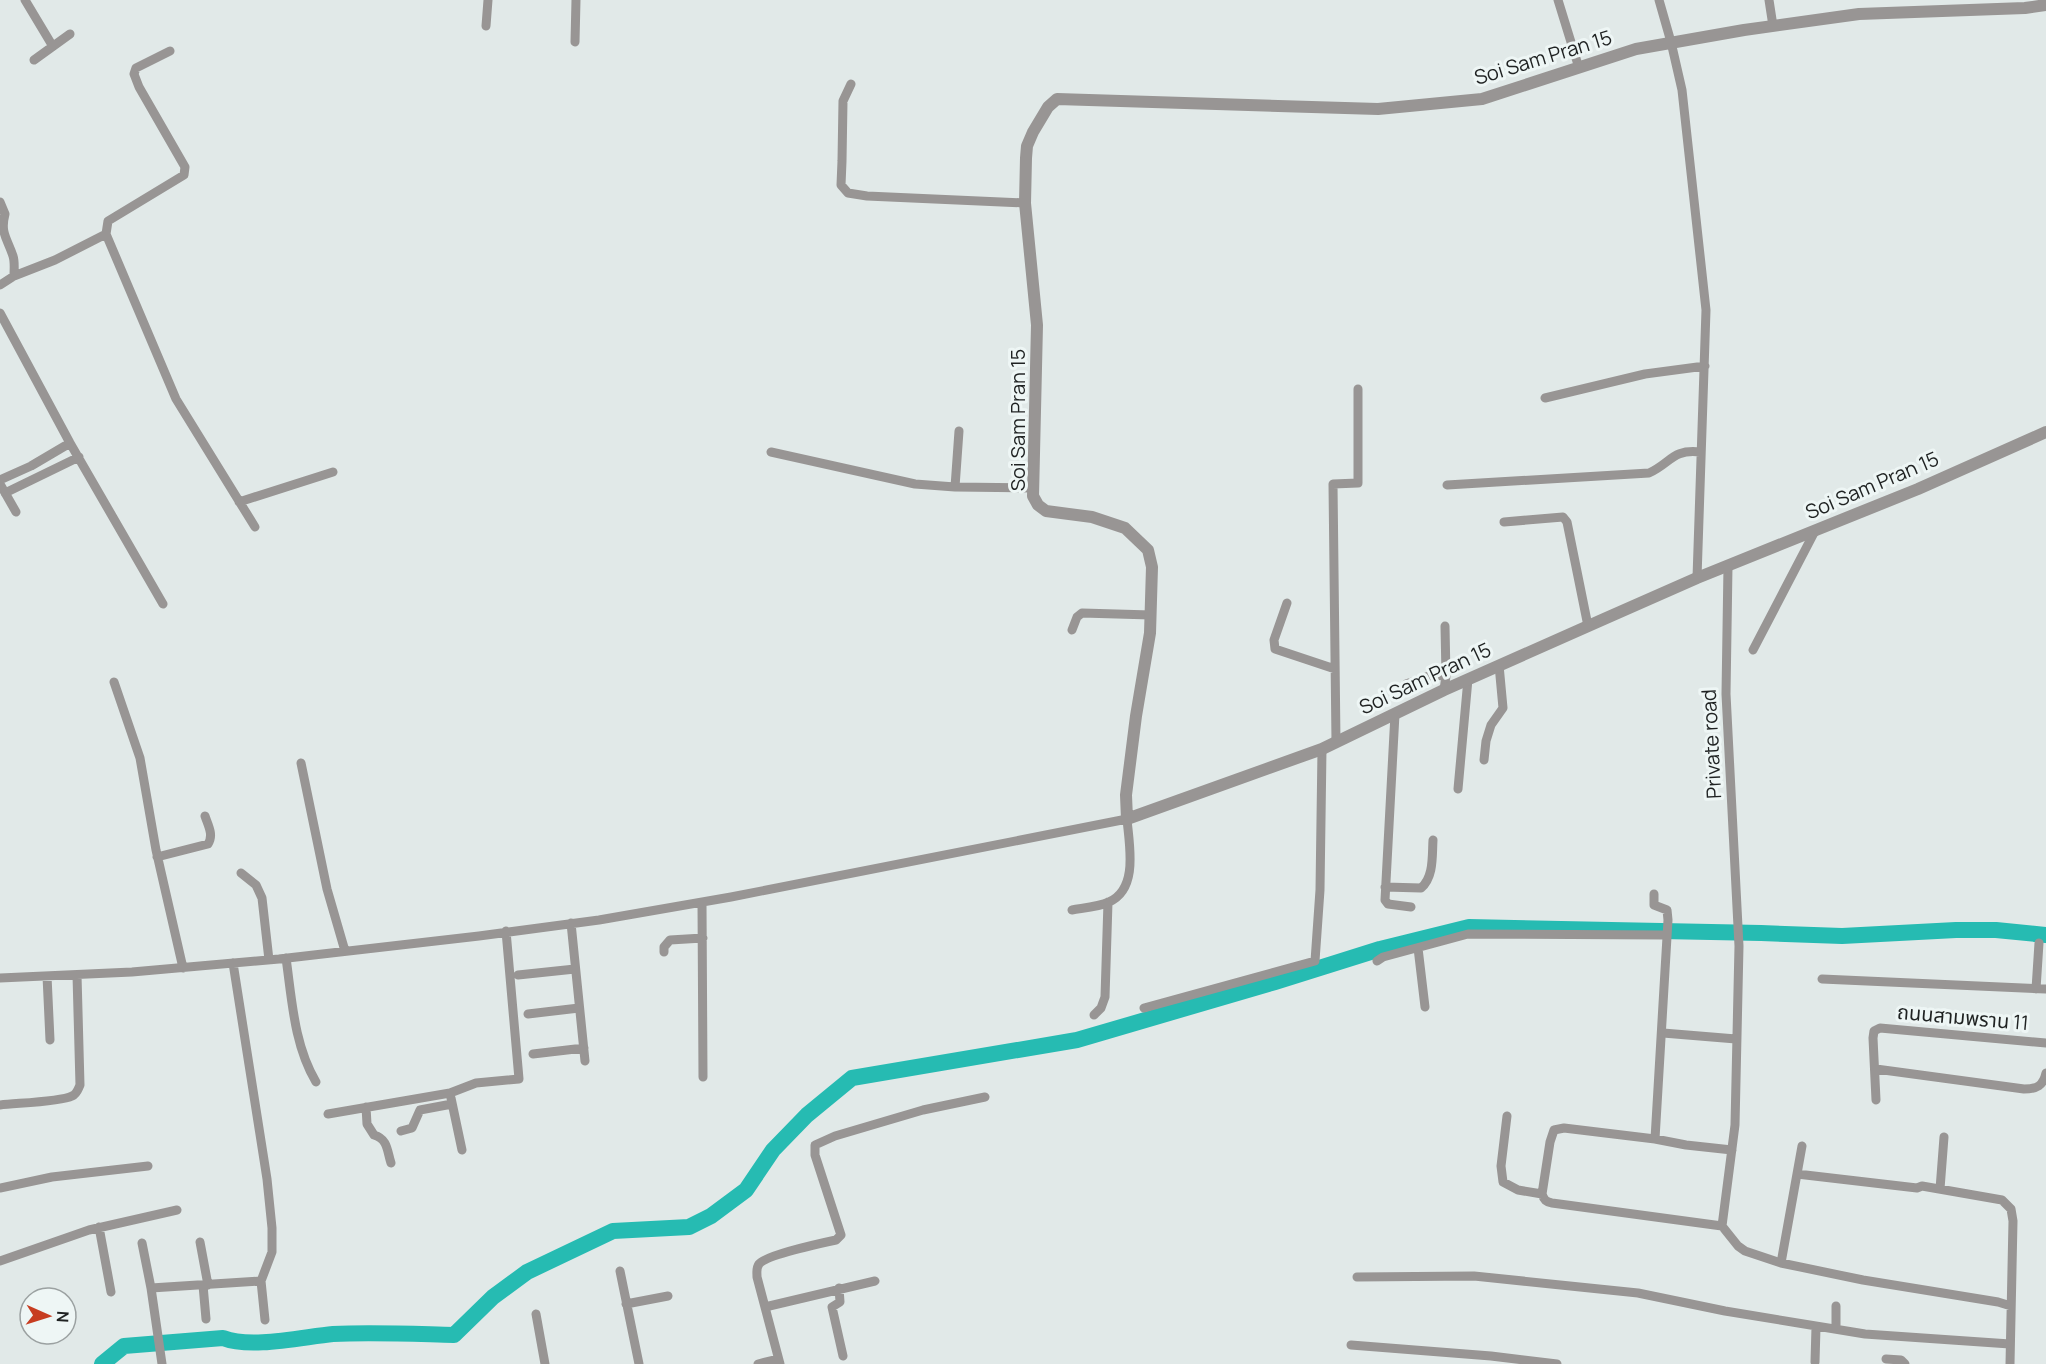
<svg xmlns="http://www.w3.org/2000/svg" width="2046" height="1364" viewBox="0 0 2046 1364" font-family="Manrope,'Noto Sans Thai',sans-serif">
  <rect width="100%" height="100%" fill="#e1e9e8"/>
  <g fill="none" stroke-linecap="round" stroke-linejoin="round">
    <path stroke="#26bbb2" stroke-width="16" d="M 102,1364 L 124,1346 L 223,1338 C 251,1349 302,1337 333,1334 C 373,1332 414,1334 454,1335 L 493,1297 L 527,1272 L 613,1231 L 689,1227 L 711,1216 L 746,1190 L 773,1150 L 807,1115 L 852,1078 L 1077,1040 L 1275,982 L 1380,949 L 1469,927 L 1761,933 L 1842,936 L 1956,930 L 1996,930 L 2046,935"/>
    <path stroke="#989594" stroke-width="9" d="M 25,0 L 52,45
      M 1558,0 L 1579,68
      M 1659,0 L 1671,42 L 1682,90 L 1706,310 L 1697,578
      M 1769,0 L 1773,26
      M 486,26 L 488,0
      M 575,42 L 576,0
      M 34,60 L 70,34
      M 851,84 L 843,101 L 842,161 L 841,185 L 848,193 L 867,196 L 1025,203
      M 0,202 L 5,214 C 0,233 7,238 13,256 C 15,262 14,269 14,276
      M 106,234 L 176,399 L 255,527
      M 0,285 L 14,276 L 55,260 L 106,234 L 108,221 L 184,175 L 185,167 L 139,87 L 134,74 L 136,68 L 170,51
      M 0,313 L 70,443 L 163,604
      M 1545,398 L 1645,374 L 1705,366
      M 771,452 L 915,484 L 955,487 L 1033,488
      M 0,480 L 31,466 L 70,443
      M 0,484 L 16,512
      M 1447,485 L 1649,473 C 1671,463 1672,449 1700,452
      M 955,487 L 959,431
      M 5,493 L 79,457
      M 239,502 L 333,472
      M 1504,522 L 1563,517 L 1567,522 L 1588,626
      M 1728,566 L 1726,694 L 1739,946 L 1735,1125 L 1722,1226 L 1738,1246 L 1745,1251 L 1781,1263 L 1863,1280 L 1998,1302 L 2011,1306
      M 1287,603 L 1274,640 L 1275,649 L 1335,669
      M 1072,630 L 1077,617 L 1082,613 L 1151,615
      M 1753,650 L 1815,531
      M 114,682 L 140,758 L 156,850 L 183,968
      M 1406,684 L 1432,675 L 1446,676
      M 1444,690 L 1446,676 L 1445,626
      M 1395,714 L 1385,900 L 1388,904 L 1411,907
      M 1336,742 L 1333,484 L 1358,483 L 1358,389
      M 1484,760 L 1486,741 L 1491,725 L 1503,708 L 1499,665
      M 301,763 L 327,889 L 345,951
      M 1458,789 L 1468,679
      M 157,857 L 208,844 C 214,835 208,825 205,816
      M 241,873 L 256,885 L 262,898 L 269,960
      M 1385,887 L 1421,888 C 1434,877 1432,856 1433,840
      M 1654,894 L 1654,905 L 1667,910 L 1668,920 L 1655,1139 L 1686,1145 L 1732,1150
      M 702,903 L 703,1077
      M 571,923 L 585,1061
      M 1418,948 L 1425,1007
      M 664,952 L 664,947 L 670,940 L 703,938
      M 286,958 C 292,1000 294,1045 316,1082
      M 1377,961 L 1383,957 L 1468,934 L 1666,935
      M 233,963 L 267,1179 L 272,1228 L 272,1252 L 261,1281 L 265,1320
      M 518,975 L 575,969
      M 47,976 L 50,1040
      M 0,978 L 132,972 L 279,959 L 479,936 L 599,920 L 731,897 L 1127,819 C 1129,844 1139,889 1109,902 C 1098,907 1083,908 1072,910
      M 1822,979 L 2046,989
      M 2036,989 L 2039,943
      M 1144,1008 L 1315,961 L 1320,890 L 1322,749
      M 528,1014 L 579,1008
      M 1094,1015 L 1101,1008 L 1105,997 L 1108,902
      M 1663,1033 L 1736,1039
      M 533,1054 L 584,1048
      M 1876,1069 L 2024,1089 C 2037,1089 2043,1086 2046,1073
      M 451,1098 L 462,1150
      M 1876,1100 L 1873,1038 L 1874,1031 L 1880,1028 L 2046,1043
      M 0,1105 C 16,1103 60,1102 72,1096 C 77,1094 78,1089 80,1085 L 77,975
      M 366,1107 L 367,1124 L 374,1135 C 388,1139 387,1151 391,1163
      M 328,1114 L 450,1093 L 476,1083 L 519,1079 L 506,931
      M 1507,1116 L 1501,1166 L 1503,1182 L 1518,1190 L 1542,1194
      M 401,1131 L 412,1128 L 420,1110 L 452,1104
      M 1655,1139 L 1564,1128 L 1554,1130 L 1550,1142 L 1542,1194 C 1544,1200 1546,1202 1552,1203 L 1722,1226
      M 1797,1174 L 1917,1188 L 1922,1186 L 2002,1200 L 2011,1209 L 2013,1221 L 2010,1364
      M 0,1188 L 52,1177 L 148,1166
      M 1940,1189 L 1944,1137
      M 99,1227 L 111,1292
      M 200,1242 L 208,1285
      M 142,1243 L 151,1288
      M 0,1261 L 89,1230 L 177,1210
      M 1781,1263 L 1802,1146
      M 620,1271 L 639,1364
      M 1357,1277 L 1474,1276 L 1638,1293 L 1725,1311 L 1865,1334 L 2010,1344
      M 203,1285 L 206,1319
      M 839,1288 L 840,1302 L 832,1307 L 843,1356
      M 626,1304 L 668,1296
      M 765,1307 L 875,1281
      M 536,1314 L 545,1364
      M 1836,1329 L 1836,1306
      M 1351,1345 L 1491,1356 L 1557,1364
      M 1886,1359 L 1901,1360 L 1905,1364
      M 1815,1362 L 1816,1327
      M 162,1364 L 151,1288 L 261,1281
      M 758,1364 L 778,1359
      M 780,1364 L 757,1277 C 757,1272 756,1268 759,1264 C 766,1255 822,1243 836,1240 L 841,1235 L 815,1155 L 815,1145 L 835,1136 L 923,1110 L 985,1097"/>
    <path stroke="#989594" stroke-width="12" d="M 2046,5 L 2025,8 L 1859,14 L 1744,30 L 1636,49 L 1482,99 L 1378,109 L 1057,99 L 1048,107 L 1033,132 L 1027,146 L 1026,158 L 1025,203 L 1037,325 L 1033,496 L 1038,505 L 1046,511 L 1092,517 L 1125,528 L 1148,550 L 1152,567 L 1150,633 L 1136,716 L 1126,795 L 1127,819 L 1322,749 L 1444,690 L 1604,619 L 1697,578 L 1918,489 L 2046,432"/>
  </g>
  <g text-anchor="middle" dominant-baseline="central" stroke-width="6" stroke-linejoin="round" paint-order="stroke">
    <g font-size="20" fill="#1f2222" stroke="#eef6f5">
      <text transform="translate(1543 57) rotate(-17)">Soi Sam Pran 15</text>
      <text transform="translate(1017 420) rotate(-90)">Soi Sam Pran 15</text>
      <text transform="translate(1872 485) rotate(-23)">Soi Sam Pran 15</text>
      <text transform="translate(1425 678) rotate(-25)">Soi Sam Pran 15</text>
      <text transform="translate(1711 744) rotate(-93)">Private road</text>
      <text transform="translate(1963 1017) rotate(5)">ถนนสามพราน 11</text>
    </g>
  </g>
  <g transform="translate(48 1316) rotate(93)"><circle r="28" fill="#eef6f5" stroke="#9ba1a1" stroke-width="1.5"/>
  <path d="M0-4.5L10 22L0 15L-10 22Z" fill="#c73d21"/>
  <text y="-9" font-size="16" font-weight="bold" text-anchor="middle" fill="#1f2222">N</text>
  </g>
</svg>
